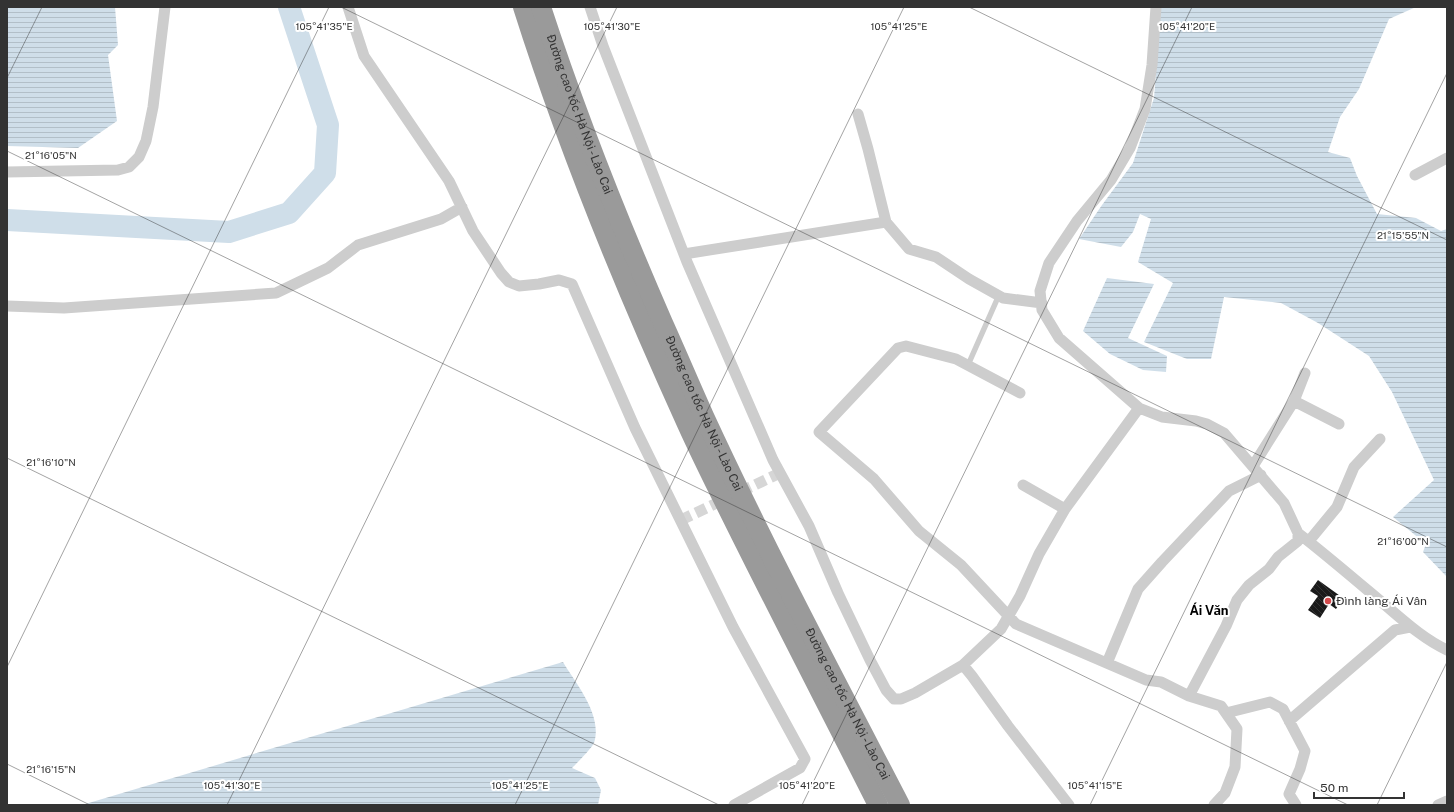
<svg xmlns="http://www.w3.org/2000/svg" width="1454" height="812" viewBox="0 0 1454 812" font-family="'Public Sans',sans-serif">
  <defs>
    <pattern id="water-rules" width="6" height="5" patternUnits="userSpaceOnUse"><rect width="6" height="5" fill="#cfdee9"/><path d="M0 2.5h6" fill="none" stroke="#b2bfc8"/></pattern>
    <pattern id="building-back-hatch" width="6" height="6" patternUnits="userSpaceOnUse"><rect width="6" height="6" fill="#1a1a1a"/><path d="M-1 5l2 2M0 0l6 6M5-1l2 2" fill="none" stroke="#333"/></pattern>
  </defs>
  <rect width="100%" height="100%" fill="#fff"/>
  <path fill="url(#water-rules)" d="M 7,7 L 115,7 L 118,45 L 108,55 L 117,121 L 78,148 L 7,146 Z
    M 1161,7 L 1416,7 L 1389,19 L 1359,89 L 1340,117 L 1328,152 L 1350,158 L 1357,176 L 1377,214 L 1416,218 L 1441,231 L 1447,229 L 1447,577 L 1423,552 L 1426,544 L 1393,517 L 1434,480 L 1392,392 L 1369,356 L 1318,323 L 1281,303 L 1224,297 L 1211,359 L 1187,359 L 1144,342 L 1173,283 L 1138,262 L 1151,219 L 1140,214 L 1133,232 L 1121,247 L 1079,239 L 1102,205 L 1133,163 L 1154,98 Z
    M 1107,278 L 1154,284 L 1128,338 L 1167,356 L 1166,372 L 1143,370 L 1110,354 L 1083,331 Z
    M 563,662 C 576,684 603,715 594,743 C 591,749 577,763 572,768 L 595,778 L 601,790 L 598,805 L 82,805 Z"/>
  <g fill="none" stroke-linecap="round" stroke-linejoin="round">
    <path stroke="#cfdee9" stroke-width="22" d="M 7,220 L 229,232 L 289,213 L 325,173 L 328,125 L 289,7"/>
  </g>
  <path fill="url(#building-back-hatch)" d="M 1318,580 L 1343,598 L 1336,609 L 1329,604 L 1320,618 L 1308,610 L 1318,596 L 1310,591 Z"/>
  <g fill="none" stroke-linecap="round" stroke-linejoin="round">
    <path stroke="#d6d6d6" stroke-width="11" stroke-dasharray="11 5.5" stroke-linecap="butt" d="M 681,520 L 780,473"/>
    <path stroke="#cdcdcd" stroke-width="5.5" d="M 968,365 L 999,295"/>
    <path stroke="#cdcdcd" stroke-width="11" d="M 348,7 L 364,56 L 449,181 L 473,231 L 501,273 L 509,282 L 519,286 L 539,284 L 559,280 L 572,284 L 635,428 L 733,627 L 805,759 L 800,768 L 734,805
      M 590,7 L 603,46 L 687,262 L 773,460 L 809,526 L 838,593 L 870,660 L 886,690 L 894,699 L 901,699 L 915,693 L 963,665 L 1001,629 L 1020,596 L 1039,554 L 1065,509 L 1139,408
      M 1156,7 L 1152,65 L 1145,109 L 1130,148 L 1111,180 L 1077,221 L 1049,263 L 1040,291 L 1042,310 L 1059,338 L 1139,408 L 1162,417 L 1196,421 L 1207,424 L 1224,433 L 1284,503 L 1298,533 L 1298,541 L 1278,557 L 1269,569 L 1249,585 L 1237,600 L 1226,626 L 1189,696
      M 858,114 L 868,149 L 886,222 L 909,249 L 936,257 L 969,279 L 1003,298 L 1042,303
      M 7,172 L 118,170 L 129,167 L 139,157 L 146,141 L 153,107 L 165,7
      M 1415,175 L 1447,158
      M 684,254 L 886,222
      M 7,306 L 64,308 L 276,293 L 328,268 L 358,245 L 441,219 L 462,207
      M 1020,393 L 956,359 L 906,346 L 898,348 L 819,432 L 874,479 L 919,531 L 961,565 L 1016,624 L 1146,680 L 1161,682 L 1189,696 L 1221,706 L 1237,729 L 1235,767 L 1225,793 L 1214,805
      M 1294,401 L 1339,424
      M 1253,466 L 1294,401 L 1305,373
      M 1023,485 L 1065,509
      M 1298,533 C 1325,554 1352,577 1378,599 C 1400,617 1421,638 1447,650
      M 1309,541 L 1337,507 L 1354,467 L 1380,439
      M 1107,663 L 1138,589 L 1162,562 L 1229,491 L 1261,475
      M 963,665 L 972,676 L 1008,726 L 1069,805
      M 1226,713 L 1270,702 L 1283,709 L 1305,751 L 1300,769 L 1289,794 L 1296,805
      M 1289,721 L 1395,630 L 1410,627
      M 1438,805 L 1447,801"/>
    <g stroke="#9a9a9a" stroke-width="20">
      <path d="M 523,7 C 568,149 625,288 687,424 C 701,455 716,485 731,515 C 779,612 829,708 878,805"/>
      <path id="s1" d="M 541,7 C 576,114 618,220 663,323 C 677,354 690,385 704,416 C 765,548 833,676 900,805"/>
    </g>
  </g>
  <path fill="none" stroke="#333" stroke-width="1" stroke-opacity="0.45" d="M 341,7 L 1447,547M 969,7 L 1447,240M 7,78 L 42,7M 7,151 L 1348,805M 7,458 L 719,805M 7,667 L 329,7M 7,764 L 90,805M 227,805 L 617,7M 515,805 L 904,7M 802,805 L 1192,7M 1090,805 L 1447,73M 1377,805 L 1447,662"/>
  <circle fill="#d44b4d" stroke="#fff" stroke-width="1.5" cx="1328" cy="601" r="4"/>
  <g text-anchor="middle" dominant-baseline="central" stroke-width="4" stroke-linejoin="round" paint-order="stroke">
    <g font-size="12" fill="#333" stroke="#fff">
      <text stroke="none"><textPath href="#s1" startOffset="114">Đường cao tốc Hà Nội - Lào Cai</textPath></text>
      <text stroke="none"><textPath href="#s1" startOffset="438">Đường cao tốc Hà Nội - Lào Cai</textPath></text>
      <text stroke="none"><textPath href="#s1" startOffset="762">Đường cao tốc Hà Nội - Lào Cai</textPath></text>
    </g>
    <g font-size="12" fill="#333" stroke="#fff" text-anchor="start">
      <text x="1336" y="601">Đình làng Ái Vân</text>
    </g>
    <g font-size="13" font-weight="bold" fill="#000" stroke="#fff">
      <text x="1209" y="610">Ái Văn</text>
    </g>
  </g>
  <g font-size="10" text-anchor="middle" fill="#333" stroke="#fff" stroke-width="4" stroke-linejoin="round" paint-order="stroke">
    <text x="324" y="30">105°41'35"E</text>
    <text x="612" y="30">105°41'30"E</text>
    <text x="899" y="30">105°41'25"E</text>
    <text x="1187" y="30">105°41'20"E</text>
    <text x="51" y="159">21°16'05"N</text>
    <text x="1403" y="239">21°15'55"N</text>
    <text x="51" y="466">21°16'10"N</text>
    <text x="1403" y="545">21°16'00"N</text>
    <text x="51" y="773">21°16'15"N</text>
    <text x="232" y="789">105°41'30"E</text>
    <text x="520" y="789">105°41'25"E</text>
    <text x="807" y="789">105°41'20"E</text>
    <text x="1095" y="789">105°41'15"E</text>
  </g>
  <rect width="1454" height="812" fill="none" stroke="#333333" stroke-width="16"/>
  <path d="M1314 792v6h90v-6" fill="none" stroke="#333333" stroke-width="2"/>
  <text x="1320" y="792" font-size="12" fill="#333333" stroke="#ffffff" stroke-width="3" paint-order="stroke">50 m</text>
</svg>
